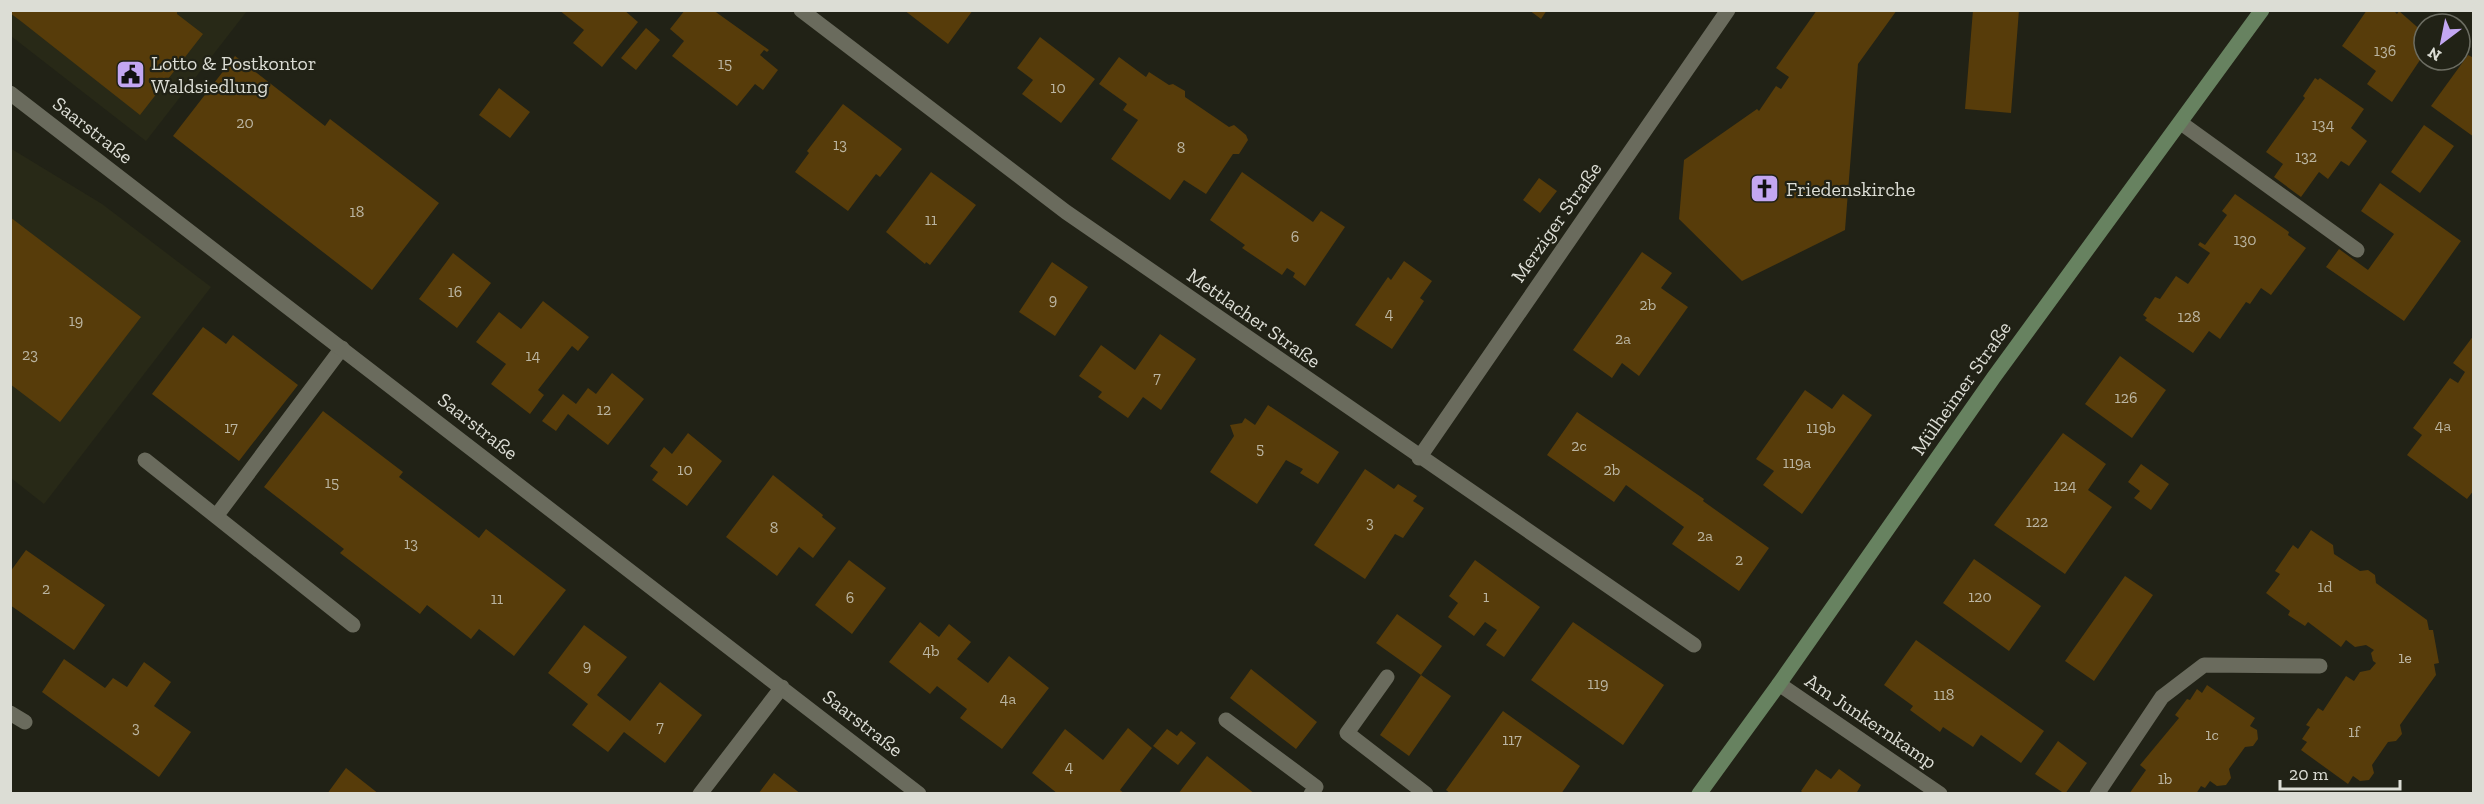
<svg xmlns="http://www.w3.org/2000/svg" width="2484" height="804" viewBox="0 0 2484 804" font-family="'Zilla Slab',serif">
  <rect width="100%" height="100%" fill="#212216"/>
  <path fill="#282917" d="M 10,11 L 247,11 L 146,141 L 11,36 Z
    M 10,148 L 102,204 L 211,287 L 44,504 L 11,478 Z"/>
  <path fill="#573c0a" d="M 10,10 L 177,10 L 177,14 L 203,34 L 140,115 L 22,22 L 10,13 Z
    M 559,10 L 624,10 L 638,22 L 602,67 L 573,43 L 584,30 Z
    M 685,10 L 713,10 L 769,50 L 767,52 L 764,50 L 760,55 L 778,70 L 763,90 L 755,84 L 737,106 L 672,56 L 684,41 L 670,29 Z
    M 904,10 L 973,10 L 948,44 Z
    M 1529,10 L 1547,10 L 1541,19 Z
    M 1817,10 L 1897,10 L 1858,64 L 1845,230 L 1742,281 L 1679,219 L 1684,160 L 1757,109 L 1759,111 L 1776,86 L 1781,89 L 1789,77 L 1776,68 Z
    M 1973,10 L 2019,10 L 2011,113 L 1965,109 Z
    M 2367,10 L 2393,10 L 2397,14 L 2399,11 L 2424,33 L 2424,54 L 2392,102 L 2367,84 L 2376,71 L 2342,46 Z
    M 646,28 L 660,40 L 636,70 L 621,58 Z
    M 1040,37 L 1095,79 L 1061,123 L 1022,94 L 1033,80 L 1017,68 Z
    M 2468,55 L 2474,58 L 2474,137 L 2431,106 Z
    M 235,56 L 325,126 L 330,119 L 439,203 L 372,290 L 173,136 Z
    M 1119,57 L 1146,77 L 1149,72 L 1169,85 L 1173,84 L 1185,91 L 1185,97 L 1229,127 L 1234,125 L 1246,135 L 1248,140 L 1239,154 L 1233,154 L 1206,194 L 1184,180 L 1170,200 L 1111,159 L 1138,120 L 1123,110 L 1127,104 L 1099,84 Z
    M 2315,78 L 2318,80 L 2320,78 L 2364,109 L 2351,128 L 2367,141 L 2349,166 L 2341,161 L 2328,179 L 2319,172 L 2301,197 L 2274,177 L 2283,164 L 2266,152 L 2305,98 L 2303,96 Z
    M 499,88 L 530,112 L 510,138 L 479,115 Z
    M 843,104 L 902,149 L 880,177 L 876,174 L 848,211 L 795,172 L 809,153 L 807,151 Z
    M 2424,125 L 2454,146 L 2420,193 L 2391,172 Z
    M 931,172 L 976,205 L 930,265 L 926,262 L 925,264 L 886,232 Z
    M 1242,172 L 1313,222 L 1321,211 L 1345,227 L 1305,286 L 1293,277 L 1295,273 L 1287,268 L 1282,275 L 1242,248 L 1245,245 L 1210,220 Z
    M 1539,178 L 1557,191 L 1540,213 L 1523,200 Z
    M 2380,183 L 2461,241 L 2404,321 L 2326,267 L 2339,249 L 2368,270 L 2394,234 L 2361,211 Z
    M 2235,194 L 2289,232 L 2288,235 L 2306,248 L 2271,295 L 2261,288 L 2250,304 L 2246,302 L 2220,339 L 2209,331 L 2193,353 L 2145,320 L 2147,318 L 2143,315 L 2155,297 L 2160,299 L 2176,276 L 2188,284 L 2210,253 L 2198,245 L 2200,242 L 2205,245 L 2227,215 L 2222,211 Z
    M 10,217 L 141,317 L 60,422 L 10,384 Z
    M 1642,252 L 1672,273 L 1661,288 L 1688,307 L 1639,376 L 1622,363 L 1612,378 L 1573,350 Z
    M 453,253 L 491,283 L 457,328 L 419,299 Z
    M 1404,261 L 1432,281 L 1420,298 L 1424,301 L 1392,349 L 1355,325 L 1388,277 L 1391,280 Z
    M 1052,262 L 1088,287 L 1055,336 L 1019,312 Z
    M 543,301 L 589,337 L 578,351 L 572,346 L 538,390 L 544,395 L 530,414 L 491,384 L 506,364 L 476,342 L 499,312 L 521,329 Z
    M 203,327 L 226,344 L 233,335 L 298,385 L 239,461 L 152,394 Z
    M 1160,334 L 1196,359 L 1161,410 L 1143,397 L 1128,418 L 1098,397 L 1102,392 L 1079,376 L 1101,345 L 1135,370 Z
    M 2474,335 L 2474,490 L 2467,499 L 2407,455 L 2422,435 L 2413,428 L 2450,378 L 2458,383 L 2465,372 L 2453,363 Z
    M 2120,356 L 2166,390 L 2132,438 L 2085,404 Z
    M 612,373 L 644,399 L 608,445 L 568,414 L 556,431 L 542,421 L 563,394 L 576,404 L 588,388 L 596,394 Z
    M 1805,390 L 1832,409 L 1843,394 L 1872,415 L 1802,514 L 1763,485 L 1774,471 L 1756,459 Z
    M 1268,405 L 1339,452 L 1318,484 L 1300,473 L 1303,469 L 1286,460 L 1257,504 L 1210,472 L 1234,436 L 1230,425 L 1242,423 L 1245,418 L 1255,425 Z
    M 323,411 L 403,472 L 399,477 L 479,538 L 486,529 L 566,590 L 514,656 L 479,629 L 471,639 L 427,605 L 420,614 L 340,553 L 344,549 L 264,487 Z
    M 1577,412 L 1704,499 L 1703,501 L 1769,548 L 1739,591 L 1672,544 L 1684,527 L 1626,485 L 1614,502 L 1547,455 Z
    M 688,433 L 722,461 L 687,506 L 652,480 L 658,472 L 650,466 L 664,447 L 672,454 Z
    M 2063,433 L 2106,464 L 2088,490 L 2112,507 L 2065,574 L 1994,525 Z
    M 2141,464 L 2169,484 L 2151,510 L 2134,498 L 2140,491 L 2128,482 Z
    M 1365,469 L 1394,489 L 1398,484 L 1417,496 L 1413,501 L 1424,508 L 1403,538 L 1395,534 L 1365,579 L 1314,545 Z
    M 773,475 L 823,515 L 822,517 L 836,528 L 813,558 L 799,547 L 777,576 L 726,537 Z
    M 2311,530 L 2333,545 L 2334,554 L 2360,571 L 2368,570 L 2375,575 L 2376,583 L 2427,620 L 2429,630 L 2433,630 L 2439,663 L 2434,664 L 2436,675 L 2400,725 L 2402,734 L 2396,741 L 2388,742 L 2372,765 L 2374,773 L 2369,780 L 2360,781 L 2353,776 L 2348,784 L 2301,750 L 2307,742 L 2302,739 L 2310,727 L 2306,725 L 2318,708 L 2323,711 L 2346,676 L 2354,681 L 2360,672 L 2370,670 L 2376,663 L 2373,661 L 2371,653 L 2374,650 L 2366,645 L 2355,647 L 2346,640 L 2341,647 L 2308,622 L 2305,626 L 2288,615 L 2290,611 L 2266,593 L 2280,574 L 2275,571 L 2293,545 L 2298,549 Z
    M 26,550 L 105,605 L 74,650 L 10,605 L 10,572 Z
    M 1974,559 L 2041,606 L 2009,651 L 1943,603 Z
    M 849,560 L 886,588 L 852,634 L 815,605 Z
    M 1475,560 L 1540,607 L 1504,657 L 1486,645 L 1497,630 L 1485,622 L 1474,636 L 1448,617 L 1458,603 L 1449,596 Z
    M 2125,576 L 2153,595 L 2094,681 L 2065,661 Z
    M 1397,614 L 1442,646 L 1421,675 L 1376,643 Z
    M 920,622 L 939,637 L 949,624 L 971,642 L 957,659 L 988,683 L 1009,656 L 1049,688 L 1002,749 L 960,718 L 967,709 L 937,686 L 930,694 L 889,662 Z
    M 1573,622 L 1664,685 L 1623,745 L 1531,680 Z
    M 584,625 L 627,657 L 597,695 L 630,721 L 660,682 L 702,715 L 665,763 L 624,732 L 608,752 L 572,725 L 588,704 L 548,673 Z
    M 1916,640 L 2044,731 L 2021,763 L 1981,735 L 1973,747 L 1943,727 L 1940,732 L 1910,710 L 1913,706 L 1884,685 Z
    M 64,659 L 105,688 L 113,678 L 127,687 L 144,662 L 171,682 L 154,706 L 191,732 L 159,777 L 42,692 Z
    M 1251,669 L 1317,722 L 1296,749 L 1230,698 Z
    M 1421,675 L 1451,696 L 1409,756 L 1380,735 Z
    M 2207,685 L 2255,718 L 2250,726 L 2257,730 L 2258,739 L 2253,746 L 2245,747 L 2229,769 L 2231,778 L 2226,785 L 2217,786 L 2210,781 L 2205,788 L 2201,786 L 2196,794 L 2129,794 L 2146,770 L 2140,765 L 2179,718 L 2175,715 L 2187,699 L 2190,700 L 2197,689 L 2202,693 Z
    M 1503,711 L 1580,766 L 1561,794 L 1451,794 L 1446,790 Z
    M 1128,728 L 1152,748 L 1120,790 L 1125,794 L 1058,794 L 1032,773 L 1065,729 L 1103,760 Z
    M 1167,729 L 1177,736 L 1181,731 L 1196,743 L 1178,765 L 1153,746 Z
    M 2058,741 L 2087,763 L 2065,794 L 2035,774 Z
    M 1207,756 L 1255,794 L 1178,794 Z
    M 346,768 L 365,783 L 379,794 L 327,794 Z
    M 1816,769 L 1831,779 L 1839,769 L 1861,785 L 1856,794 L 1804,794 L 1801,791 Z
    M 774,773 L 801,794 L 758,794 Z"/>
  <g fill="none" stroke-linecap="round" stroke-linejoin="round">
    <path stroke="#6a6b5d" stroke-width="15" d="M 2181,123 L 2357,250
      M 145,460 L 353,625
      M 217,515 L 342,348
      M 1387,677 L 1347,733 L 1426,794
      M 1226,720 L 1316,787 L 1311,794
      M 2097,794 L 2162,697 L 2204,665 L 2320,666"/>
    <path stroke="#6a6b5d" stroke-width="15" d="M 801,10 L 1066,212 L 1694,645
      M 10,93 L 919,794
      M 1419,458 L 1728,10
      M 1779,684 L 1940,794
      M 10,713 L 25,722
      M 700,794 L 782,687"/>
    <path stroke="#678260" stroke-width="15" d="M 1699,794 L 1779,684 L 1994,377 L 2262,10"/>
  </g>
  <defs>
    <symbol id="civic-square" viewBox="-11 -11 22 22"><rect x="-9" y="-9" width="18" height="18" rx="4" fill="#c3a7f2" stroke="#212216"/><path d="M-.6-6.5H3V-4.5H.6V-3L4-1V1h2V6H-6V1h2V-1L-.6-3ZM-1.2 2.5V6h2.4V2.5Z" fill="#111"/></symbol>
    <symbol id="church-square" viewBox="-11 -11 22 22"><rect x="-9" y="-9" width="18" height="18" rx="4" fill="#c3a7f2" stroke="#212216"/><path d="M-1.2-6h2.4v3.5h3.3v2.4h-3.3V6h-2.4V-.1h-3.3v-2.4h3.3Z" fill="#111"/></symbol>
  </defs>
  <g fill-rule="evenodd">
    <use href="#civic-square" x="114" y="58" width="33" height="33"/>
    <use href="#church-square" x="1748" y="172" width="33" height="33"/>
  </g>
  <g text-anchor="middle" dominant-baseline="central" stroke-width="4.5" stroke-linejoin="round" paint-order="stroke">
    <g font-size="16" fill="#bbb5a2">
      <text x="2385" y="50">136</text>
      <text x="725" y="63">15</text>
      <text x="1058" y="87">10</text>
      <text x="245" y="122">20</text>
      <text x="2323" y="124">134</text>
      <text x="840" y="144">13</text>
      <text x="1181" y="147">8</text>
      <text x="2306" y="156">132</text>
      <text x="357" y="211">18</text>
      <text x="931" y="219">11</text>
      <text x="1295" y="236">6</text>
      <text x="2245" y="239">130</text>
      <text x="455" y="291">16</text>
      <text x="1053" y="299">9</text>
      <text x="1648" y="304">2b</text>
      <text x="1389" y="313">4</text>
      <text x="2189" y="316">128</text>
      <text x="76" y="320">19</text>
      <text x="1623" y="338">2a</text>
      <text x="30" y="354">23</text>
      <text x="533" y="355">14</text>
      <text x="1157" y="377">7</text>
      <text x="2126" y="397">126</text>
      <text x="604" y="409">12</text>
      <text x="2443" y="425">4a</text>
      <text x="231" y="427">17</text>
      <text x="1821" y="427">119b</text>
      <text x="1579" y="445">2c</text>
      <text x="1260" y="448">5</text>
      <text x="1797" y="462">119a</text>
      <text x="685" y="469">10</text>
      <text x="1612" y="469">2b</text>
      <text x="332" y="482">15</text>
      <text x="2065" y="485">124</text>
      <text x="2037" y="521">122</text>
      <text x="1370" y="522">3</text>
      <text x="774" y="527">8</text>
      <text x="1705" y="535">2a</text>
      <text x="411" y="543">13</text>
      <text x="1739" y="559">2</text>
      <text x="2325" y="586">1d</text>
      <text x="46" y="588">2</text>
      <text x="1486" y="596">1</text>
      <text x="1980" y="596">120</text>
      <text x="850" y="597">6</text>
      <text x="497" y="598">11</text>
      <text x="931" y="650">4b</text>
      <text x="2405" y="657">1e</text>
      <text x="587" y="665">9</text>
      <text x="1598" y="683">119</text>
      <text x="1944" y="694">118</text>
      <text x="1008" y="698">4a</text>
      <text x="660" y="726">7</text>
      <text x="136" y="727">3</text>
      <text x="2354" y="731">1f</text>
      <text x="2212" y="734">1c</text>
      <text x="1512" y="739">117</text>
      <text x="1069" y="766">4</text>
      <text x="2165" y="778">1b</text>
    </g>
    <g font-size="20" fill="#dcddd5" stroke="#212216" text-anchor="start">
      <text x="151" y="63">Lotto &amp; Postkontor<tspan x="151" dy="23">Waldsiedlung</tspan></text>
      <text x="1786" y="189">Friedenskirche</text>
    </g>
    <g font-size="20" fill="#dcddd5" stroke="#212216">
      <text transform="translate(93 130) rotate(38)">Saarstraße</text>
      <text transform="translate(1556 222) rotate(-55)">Merziger Straße</text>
      <text transform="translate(1254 318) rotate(35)">Mettlacher Straße</text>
      <text transform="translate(1961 388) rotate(-55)">Mülheimer Straße</text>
      <text transform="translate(478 426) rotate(38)">Saarstraße</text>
      <text transform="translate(1871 721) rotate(34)">Am Junkernkamp</text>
      <text transform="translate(863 723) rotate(38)">Saarstraße</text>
    </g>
  </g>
  <rect width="2484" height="804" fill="none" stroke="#dcddd5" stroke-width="24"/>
  <g transform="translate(2442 42) rotate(212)"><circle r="28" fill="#212216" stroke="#6c6d62" stroke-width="1.5"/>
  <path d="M0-4.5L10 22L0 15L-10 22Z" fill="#c3a7f2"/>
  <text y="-9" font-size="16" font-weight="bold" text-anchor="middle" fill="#dcddd5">N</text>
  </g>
  <path d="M2280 780v9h120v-9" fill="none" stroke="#dcddd5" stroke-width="3"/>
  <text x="2289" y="780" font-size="18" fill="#dcddd5" stroke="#212216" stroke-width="4.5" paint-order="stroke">20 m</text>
</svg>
